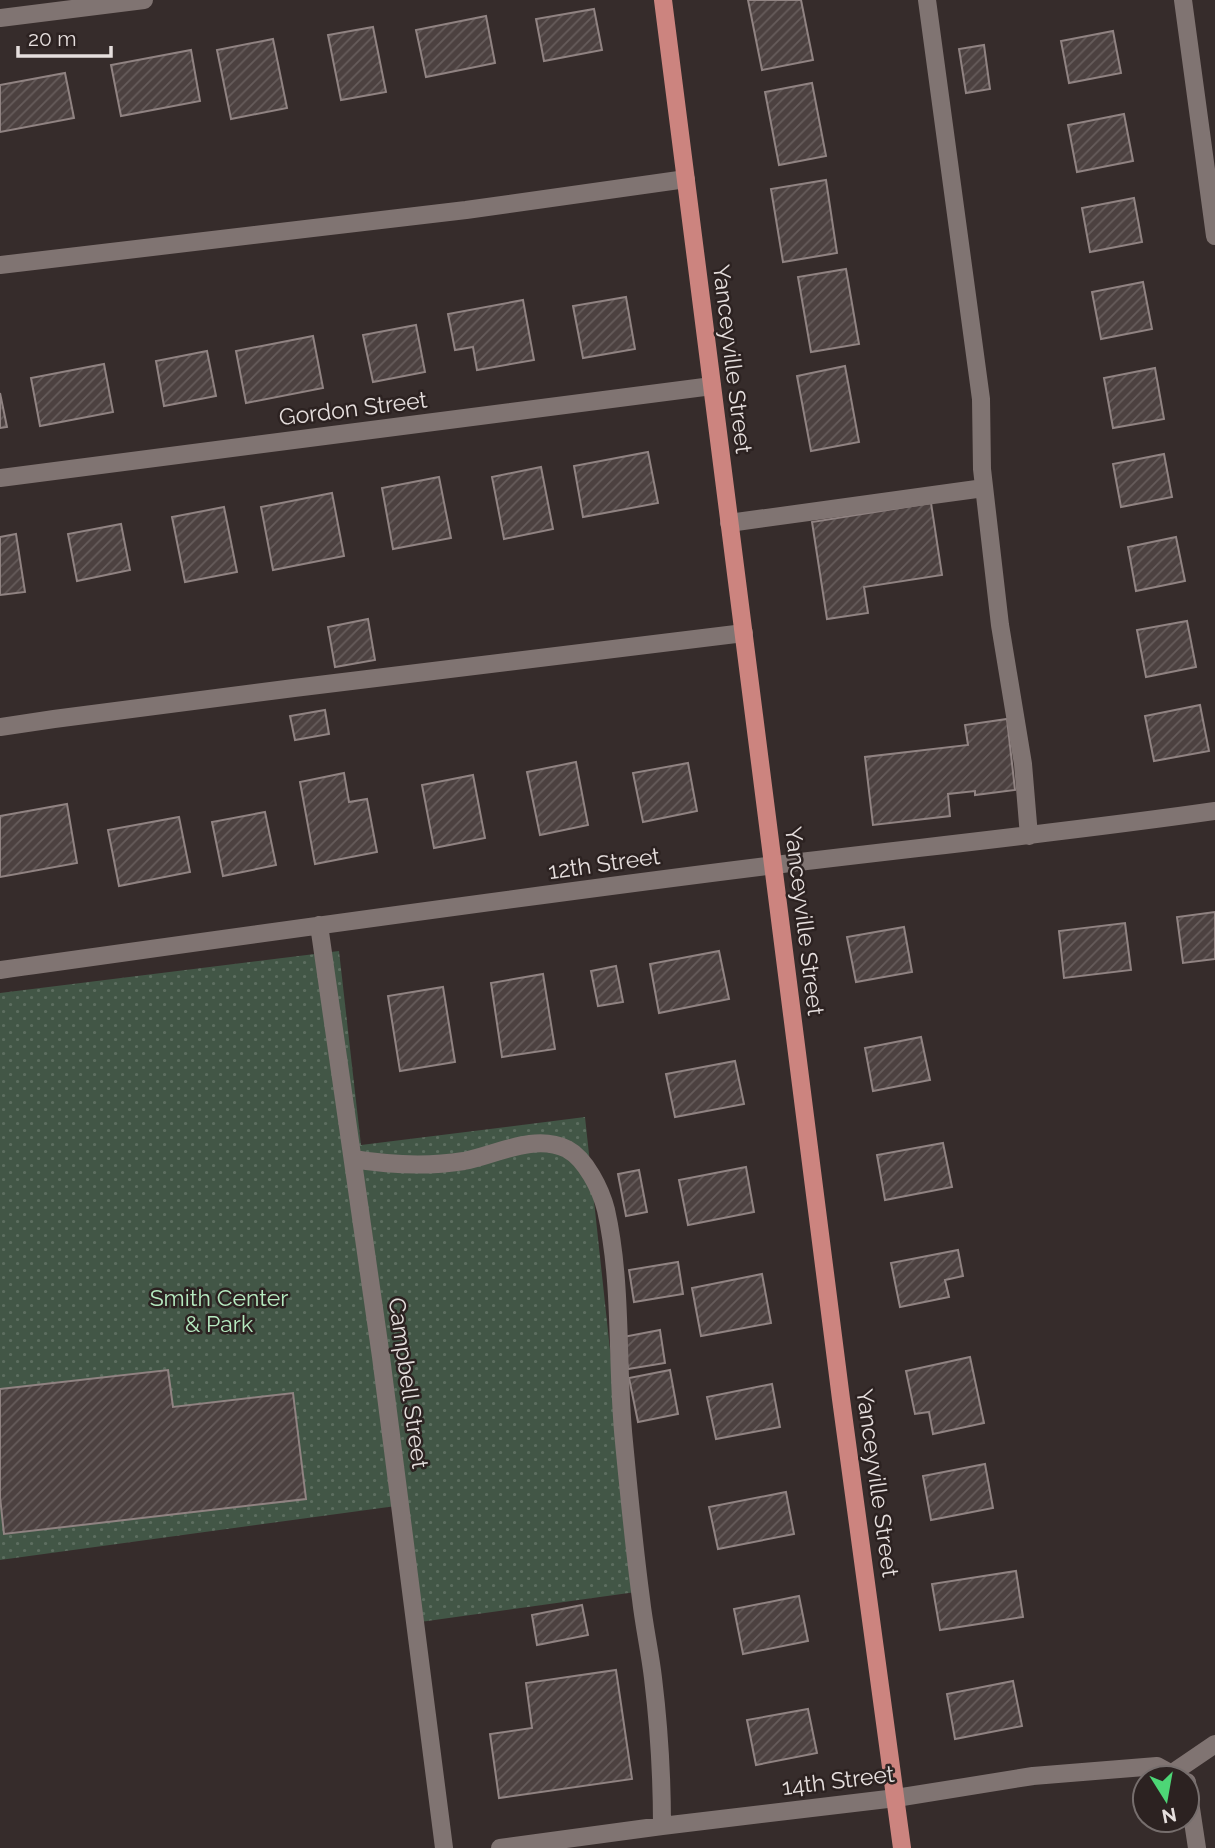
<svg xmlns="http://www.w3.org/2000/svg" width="1215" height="1848" viewBox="0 0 1215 1848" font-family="Raleway,sans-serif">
  <defs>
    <pattern id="park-dots" width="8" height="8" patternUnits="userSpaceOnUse" patternTransform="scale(1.75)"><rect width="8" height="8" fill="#425646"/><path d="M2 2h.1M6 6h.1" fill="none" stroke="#5d6e60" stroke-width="1.8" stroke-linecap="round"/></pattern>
    <pattern id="building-hatch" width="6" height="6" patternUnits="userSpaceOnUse" patternTransform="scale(1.75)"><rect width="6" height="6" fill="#4c4140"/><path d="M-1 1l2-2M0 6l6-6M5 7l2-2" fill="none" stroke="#665c5b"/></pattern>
  </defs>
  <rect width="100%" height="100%" fill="#362c2b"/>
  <path fill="url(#park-dots)" d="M 339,951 L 361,1145 L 585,1117 L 636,1592 L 413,1623 L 396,1506 L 0,1560 L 0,993 Z"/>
  <path fill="url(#building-hatch)" stroke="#908382" stroke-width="2" d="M 748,0 L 801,0 L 813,60 L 762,70 Z
    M 594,9 L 602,50 L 544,61 L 536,19 Z
    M 486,16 L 495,63 L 426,77 L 416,30 Z
    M 373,27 L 386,92 L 341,100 L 328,35 Z
    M 1113,31 L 1121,73 L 1069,83 L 1061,41 Z
    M 273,39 L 287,108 L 231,119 L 217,50 Z
    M 984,45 L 990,89 L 966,93 L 959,49 Z
    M 191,50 L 200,101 L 121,116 L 111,65 Z
    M 65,73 L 74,118 L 0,132 L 0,85 Z
    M 812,83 L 826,156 L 779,165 L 765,92 Z
    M 1124,114 L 1133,161 L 1077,172 L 1068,125 Z
    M 826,180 L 837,253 L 783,262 L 771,189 Z
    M 1134,198 L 1142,242 L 1090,252 L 1082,208 Z
    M 846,269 L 859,344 L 811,352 L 798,277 Z
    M 1143,282 L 1152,329 L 1101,339 L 1092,292 Z
    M 626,297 L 635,349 L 583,358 L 573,306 Z
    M 523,300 L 534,360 L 477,370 L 473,347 L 455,350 L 448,314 Z
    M 416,325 L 425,372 L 373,382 L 363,335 Z
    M 313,336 L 323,388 L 246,403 L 236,351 Z
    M 207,351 L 216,396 L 164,406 L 156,361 Z
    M 104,364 L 113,412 L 40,426 L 31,378 Z
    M 845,366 L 859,442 L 811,451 L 797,376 Z
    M 1155,368 L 1164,419 L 1113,428 L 1104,378 Z
    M 0,393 L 7,427 L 0,428 Z
    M 648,452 L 658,503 L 583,517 L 574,466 Z
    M 1164,454 L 1172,497 L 1121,507 L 1113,464 Z
    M 541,467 L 553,529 L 504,539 L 492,477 Z
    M 439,477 L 451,538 L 393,549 L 382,488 Z
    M 332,493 L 344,556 L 273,570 L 261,507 Z
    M 931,503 L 942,575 L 864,587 L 868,613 L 827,619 L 812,522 Z
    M 224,507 L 237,572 L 185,582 L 172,517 Z
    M 121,524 L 130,570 L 77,581 L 68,534 Z
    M 16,534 L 25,592 L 0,595 L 0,537 Z
    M 1176,537 L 1185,581 L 1136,591 L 1128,547 Z
    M 368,619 L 375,660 L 335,667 L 328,627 Z
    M 1187,621 L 1196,667 L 1146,677 L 1137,630 Z
    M 1200,705 L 1209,751 L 1154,761 L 1145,716 Z
    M 325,710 L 329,734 L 295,740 L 290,716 Z
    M 1007,719 L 1015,790 L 975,795 L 975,791 L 948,794 L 950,816 L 873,825 L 865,757 L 968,745 L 965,725 Z
    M 576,762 L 588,825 L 540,835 L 527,772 Z
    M 688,763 L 697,811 L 643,822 L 633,773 Z
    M 344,773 L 349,802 L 367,799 L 377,852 L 315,864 L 300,782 Z
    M 473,775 L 485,838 L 434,848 L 422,785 Z
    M 67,804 L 77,863 L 0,877 L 0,816 Z
    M 265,812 L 276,865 L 223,876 L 212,822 Z
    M 179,817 L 190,872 L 119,886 L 108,830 Z
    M 1215,912 L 1215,959 L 1183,963 L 1177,917 Z
    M 1125,923 L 1131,970 L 1064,978 L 1059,931 Z
    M 904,927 L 912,972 L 856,982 L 847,937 Z
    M 719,951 L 729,999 L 659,1013 L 650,964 Z
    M 616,966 L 623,1002 L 598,1006 L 591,971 Z
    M 543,974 L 555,1049 L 502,1057 L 491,983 Z
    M 443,987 L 455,1062 L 400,1071 L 388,996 Z
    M 921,1037 L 930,1080 L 873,1091 L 865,1048 Z
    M 735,1061 L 744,1104 L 675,1117 L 666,1074 Z
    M 943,1143 L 952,1187 L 885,1200 L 877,1155 Z
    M 746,1167 L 754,1212 L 688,1225 L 679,1180 Z
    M 639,1170 L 647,1212 L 626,1216 L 618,1174 Z
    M 958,1250 L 963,1276 L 945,1280 L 949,1297 L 900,1307 L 891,1263 Z
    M 678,1262 L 683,1294 L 634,1302 L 629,1270 Z
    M 762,1274 L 771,1323 L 701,1336 L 692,1288 Z
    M 660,1330 L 665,1363 L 628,1369 L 623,1337 Z
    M 970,1357 L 984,1423 L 933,1434 L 929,1412 L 915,1414 L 906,1371 Z
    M 168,1370 L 173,1407 L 293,1393 L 306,1499 L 4,1534 L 0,1497 L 0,1389 Z
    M 670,1370 L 678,1414 L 638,1422 L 629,1378 Z
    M 772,1384 L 780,1427 L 716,1439 L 707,1397 Z
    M 985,1464 L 993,1508 L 931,1520 L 923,1476 Z
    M 786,1492 L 794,1534 L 718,1549 L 709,1507 Z
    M 1016,1571 L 1023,1617 L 940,1630 L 932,1584 Z
    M 799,1596 L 808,1641 L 743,1654 L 734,1609 Z
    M 582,1605 L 588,1635 L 537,1645 L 532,1615 Z
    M 616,1670 L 632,1779 L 499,1798 L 490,1734 L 532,1728 L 526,1683 Z
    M 1013,1681 L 1022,1726 L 955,1739 L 947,1694 Z
    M 808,1709 L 817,1753 L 756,1765 L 747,1720 Z"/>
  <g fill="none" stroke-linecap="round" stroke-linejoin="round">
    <path stroke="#807472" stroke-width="18" d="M 927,0 L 981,399 L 982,469 L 1000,625 L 1023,764 L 1029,836
      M 1183,0 L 1215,236
      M 0,18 L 144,0
      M 0,265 L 466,210 L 686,179
      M 0,478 L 712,386
      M 729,523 L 984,488
      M 0,727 L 54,719 L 294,688 L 744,633
      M 319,925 L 381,1357 L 444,1848
      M 0,970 C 258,934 516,897 775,865 C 922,847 1069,832 1215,811
      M 353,1159 C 390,1165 427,1167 464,1161 C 496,1155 534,1133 567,1149 C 586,1159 601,1190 606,1210 C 623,1286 616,1365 624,1442 C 629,1494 634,1547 641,1599 C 644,1626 650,1652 653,1678 C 659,1727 662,1776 662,1826
      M 1171,1774 L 1215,1744
      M 1187,1782 L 1197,1848
      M 500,1848 L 662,1826 L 896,1798 L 1033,1776 L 1157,1766 L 1179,1778"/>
    <path stroke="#cc847f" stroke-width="18" d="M 663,0 L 841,1399 L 902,1848"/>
  </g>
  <g text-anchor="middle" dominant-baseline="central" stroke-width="5" stroke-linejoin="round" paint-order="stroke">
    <g font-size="23" fill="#e6dfde" stroke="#2c2221">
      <text transform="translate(733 359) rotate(83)">Yanceyville Street</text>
      <text transform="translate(353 408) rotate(-7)">Gordon Street</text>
      <text transform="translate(604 863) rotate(-8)">12th Street</text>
      <text transform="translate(805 921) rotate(83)">Yanceyville Street</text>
      <text transform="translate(409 1383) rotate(82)">Campbell Street</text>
      <text transform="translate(878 1483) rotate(82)">Yanceyville Street</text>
      <text transform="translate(838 1780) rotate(-7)">14th Street</text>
    </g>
    <g font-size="23" fill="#b6eac0" stroke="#2c2221">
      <text x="219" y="1297">Smith Center<tspan x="219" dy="26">&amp; Park</tspan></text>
    </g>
  </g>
  <g transform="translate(1166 1799) rotate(169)"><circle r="33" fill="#2c2221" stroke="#766e6d" stroke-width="2"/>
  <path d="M0-5L12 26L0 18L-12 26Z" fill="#4dd676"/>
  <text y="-10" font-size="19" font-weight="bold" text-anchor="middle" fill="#e6dfde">N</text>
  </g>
  <path d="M18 46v10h93v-10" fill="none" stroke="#e6dfde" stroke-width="3.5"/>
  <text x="28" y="46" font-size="21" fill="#e6dfde" stroke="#2c2221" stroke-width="5" paint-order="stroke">20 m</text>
</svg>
